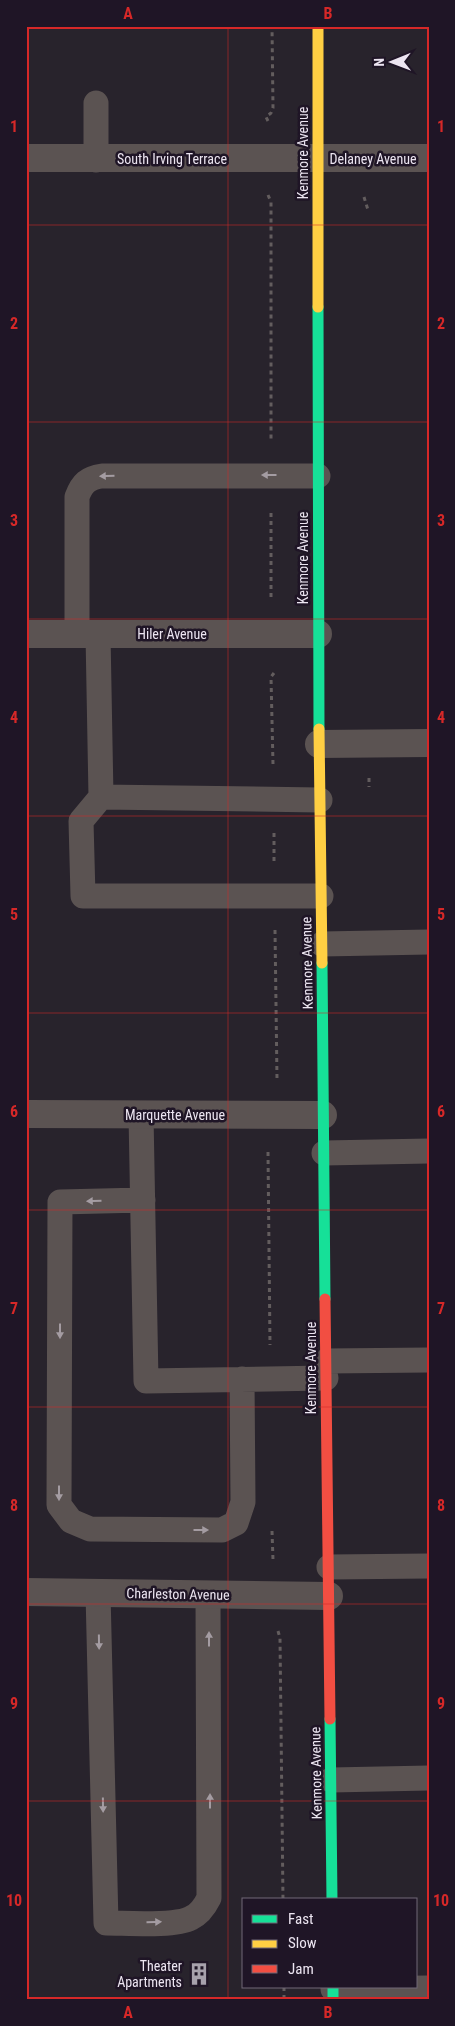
<svg xmlns="http://www.w3.org/2000/svg" width="455" height="2026" viewBox="0 0 455 2026" font-family="'Roboto Condensed',sans-serif">
  <rect width="100%" height="100%" fill="#28232c"/>
  <g fill="none" stroke-linecap="round" stroke-linejoin="round">
    <path stroke="#635d5e" stroke-width="3" stroke-dasharray="4 4" stroke-linecap="butt" d="M 268,121 L 266,117 L 271,113 L 273,108 L 272,26
      M 268,195 L 271,202 L 271,442
      M 364,197 L 368,210
      M 271,597 L 271,511
      M 273,764 L 271,677 L 274,673
      M 369,778 L 369,787
      M 274,833 L 274,862
      M 275,930 L 277,1079
      M 268,1152 L 270,1345
      M 272,1531 L 273,1560
      M 278,1631 L 280,1638 L 283,1900
      M 284,1987 L 284,2000"/>
    <path stroke="#5b5352" stroke-width="25" d="M 96,160 L 96,103
      M 77,634 L 77,497 C 82,483 88,478 102,476 L 318,476
      M 98,634 L 101,797
      M 320,800 L 101,797 L 81,821 L 83,896 L 321,896
      M 322,944 L 429,942
      M 141,1115 L 146,1381 L 326,1378
      M 324,1153 L 429,1151
      M 143,1200 L 60,1202 L 59,1505 L 71,1521 L 90,1529 L 222,1530 L 236,1523 L 243,1502 L 242,1379
      M 326,1361 L 429,1360
      M 329,1567 L 429,1566
      M 98,1593 L 106,1923 C 127,1923 174,1927 191,1918 C 200,1914 205,1906 209,1898 L 208,1595
      M 331,1780 L 429,1778
      M 333,1989 L 429,1988"/>
    <path stroke="#5b5352" stroke-width="28" d="M 26,158 L 429,158
      M 26,634 L 318,634
      M 319,744 L 429,743
      M 26,1114 L 323,1115
      M 26,1592 L 329,1596"/>
    <path stroke="#16e098" stroke-width="11" d="M 318,307 L 319,729
      M 322,963 L 325,1299
      M 330,1719 L 332,1900
      M 333,1987 L 333,2000"/>
    <path stroke="#ffcf43" stroke-width="11" d="M 318,26 L 318,307
      M 319,729 L 322,963"/>
    <path stroke="#f24e42" stroke-width="11" d="M 325,1299 L 330,1719"/>
  </g>
  <defs><path id="oneway-solid" d="M-6-.8H1V-3.2L6.5 0L1 3.2V.8H-6Z" transform="scale(1.25)"/></defs>
  <g fill="#a49ca2">
    <use href="#oneway-solid" transform="translate(269 475) rotate(-180)"/>
    <use href="#oneway-solid" transform="translate(107 476) rotate(178)"/>
    <use href="#oneway-solid" transform="translate(94 1201) rotate(178)"/>
    <use href="#oneway-solid" transform="translate(60 1331) rotate(90)"/>
    <use href="#oneway-solid" transform="translate(59 1493) rotate(90)"/>
    <use href="#oneway-solid" transform="translate(201 1530)"/>
    <use href="#oneway-solid" transform="translate(209 1639) rotate(-90)"/>
    <use href="#oneway-solid" transform="translate(99 1642) rotate(89)"/>
    <use href="#oneway-solid" transform="translate(210 1801) rotate(-90)"/>
    <use href="#oneway-solid" transform="translate(103 1805) rotate(89)"/>
    <use href="#oneway-solid" transform="translate(154 1922) rotate(-1)"/>
  </g>
  <path fill="none" stroke="#d62828" stroke-width="1" stroke-opacity="0.55" d="M 228,26 L 228,2000M 26,225 L 429,225M 26,422 L 429,422M 26,619 L 429,619M 26,816 L 429,816M 26,1013 L 429,1013M 26,1210 L 429,1210M 26,1407 L 429,1407M 26,1604 L 429,1604M 26,1801 L 429,1801"/>
  <defs>
    <symbol id="building-bare" viewBox="-9 -9 18 18"><path d="M-4-6H4V6H1V3H-1V6H-4ZM-2.5-4.3h1.7v1.8h-1.7ZM.8-4.3h1.7v1.8H.8ZM-2.5-1h1.7V.8h-1.7ZM.8-1h1.7V.8H.8Z" fill="#a7a1ac" stroke="#1f1526" stroke-width="2.5" paint-order="stroke"/></symbol>
  </defs>
  <g fill-rule="evenodd">
    <use href="#building-bare" x="183" y="1958" width="32" height="32"/>
  </g>
  <g text-anchor="middle" dominant-baseline="central" stroke-width="5" stroke-linejoin="round" paint-order="stroke">
    <g font-size="14" fill="#ece5f1" stroke="#1f1526">
      <text transform="translate(303 153) rotate(-90)">Kenmore Avenue</text>
      <text x="172" y="159">South Irving Terrace</text>
      <text x="373" y="159">Delaney Avenue</text>
      <text transform="translate(303 558) rotate(-90)">Kenmore Avenue</text>
      <text x="172" y="634">Hiler Avenue</text>
      <text transform="translate(307 963) rotate(-91)">Kenmore Avenue</text>
      <text x="175" y="1115">Marquette Avenue</text>
      <text transform="translate(311 1368) rotate(-90)">Kenmore Avenue</text>
      <text transform="translate(178 1594) rotate(1)">Charleston Avenue</text>
      <text transform="translate(316 1773) rotate(-91)">Kenmore Avenue</text>
    </g>
    <g font-size="14" fill="#ece5f1" stroke="#1f1526" text-anchor="end">
      <text x="182" y="1966">Theater<tspan x="182" dy="16">Apartments</tspan></text>
    </g>
  </g>
  <rect width="455" height="2026" fill="none" stroke="#1f1526" stroke-width="55"/>
  <rect x="242" y="1898" width="175" height="90" fill="#1f1526" stroke="#716877"/>
  <rect x="252" y="1915" width="25" height="8" fill="#16e098" stroke="#716877"/>
  <text x="288" y="1924" font-size="15" fill="#ece5f1">Fast</text>
  <rect x="252" y="1940" width="25" height="8" fill="#ffcf43" stroke="#716877"/>
  <text x="288" y="1948" font-size="15" fill="#ece5f1">Slow</text>
  <rect x="252" y="1965" width="25" height="8" fill="#f24e42" stroke="#716877"/>
  <text x="288" y="1974" font-size="15" fill="#ece5f1">Jam</text>
  <g transform="translate(392 62) rotate(269)" stroke="#1f1526" stroke-width="4" paint-order="stroke">
  <path d="M0-4L9 19L0 12L-9 19Z" fill="#ece5f1"/>
  <text y="-8" font-size="14" font-weight="bold" text-anchor="middle" fill="#ece5f1">N</text>
  </g>
  <rect x="28" y="28" width="400" height="1970" fill="none" stroke="#d62828" stroke-width="2"/>
  <g font-size="16" text-anchor="middle" font-weight="bold" fill="#d62828">
    <text x="128" y="19">A</text>
    <text x="328" y="19">B</text>
    <text x="14" y="132">1</text>
    <text x="441" y="132">1</text>
    <text x="14" y="329">2</text>
    <text x="441" y="329">2</text>
    <text x="14" y="526">3</text>
    <text x="441" y="526">3</text>
    <text x="14" y="723">4</text>
    <text x="441" y="723">4</text>
    <text x="14" y="920">5</text>
    <text x="441" y="920">5</text>
    <text x="14" y="1117">6</text>
    <text x="441" y="1117">6</text>
    <text x="14" y="1314">7</text>
    <text x="441" y="1314">7</text>
    <text x="14" y="1511">8</text>
    <text x="441" y="1511">8</text>
    <text x="14" y="1709">9</text>
    <text x="441" y="1709">9</text>
    <text x="14" y="1906">10</text>
    <text x="441" y="1906">10</text>
    <text x="128" y="2018">A</text>
    <text x="328" y="2018">B</text>
  </g>
</svg>
